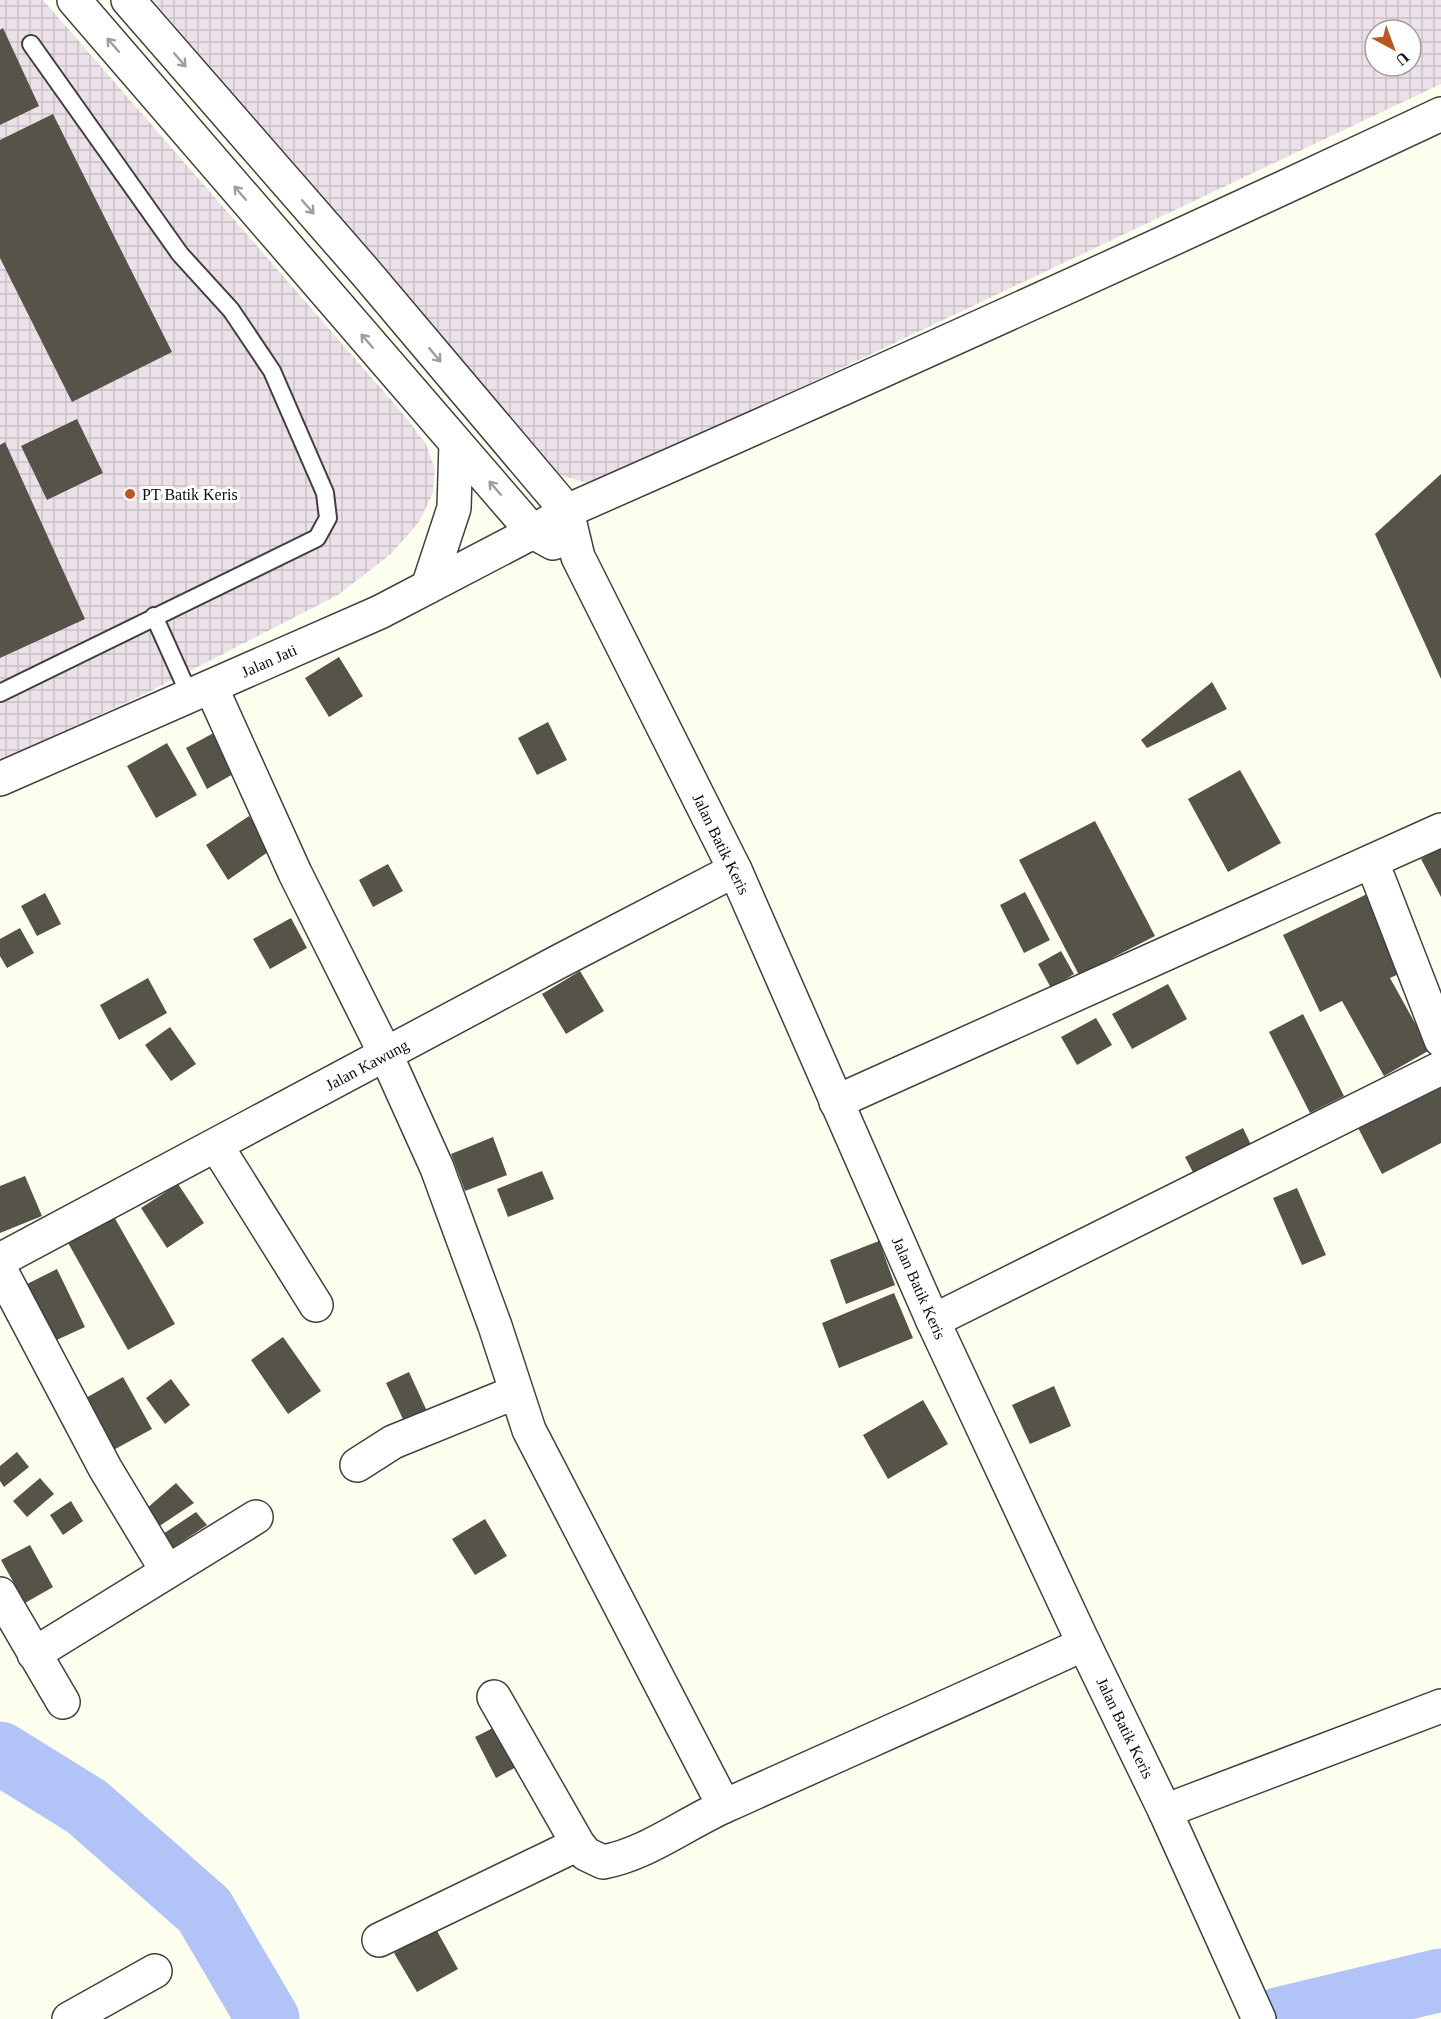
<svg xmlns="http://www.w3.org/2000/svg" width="1441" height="2019" viewBox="0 0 1441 2019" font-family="Georgia,serif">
  <defs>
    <pattern id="industrial-grid" width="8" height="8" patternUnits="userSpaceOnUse" patternTransform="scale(1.5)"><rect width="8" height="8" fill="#ece1e9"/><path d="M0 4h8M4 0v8" fill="none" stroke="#c9c0c7"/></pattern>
  </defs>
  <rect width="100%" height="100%" fill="#fcffed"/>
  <path fill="url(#industrial-grid)" fill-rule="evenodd" d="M 0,0 L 43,0 L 404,415 L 426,444 L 435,469 L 433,493 L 419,522 L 392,553 L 338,595 L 143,695 L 0,760 Z
    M 153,0 L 1441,0 L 1441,84 L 595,485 L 555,474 ZM 1375,30 L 1411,30 L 1411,66 L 1375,66 Z"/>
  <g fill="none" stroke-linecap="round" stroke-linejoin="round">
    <path stroke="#b2c4f7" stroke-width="63" d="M 0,1753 L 87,1807 L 204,1910 L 268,2019
      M 1278,2019 L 1441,1980"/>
  </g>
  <path fill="#565349" d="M 3,28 L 39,106 L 0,125 L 0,30 Z
    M 53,114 L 172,352 L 72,402 L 0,258 L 0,140 Z
    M 77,419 L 103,473 L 47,500 L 21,446 Z
    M 5,442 L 85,619 L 0,658 L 0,445 Z
    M 1441,474 L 1441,679 L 1375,534 Z
    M 339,657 L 363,696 L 329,717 L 305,678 Z
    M 1212,682 L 1227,709 L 1147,748 L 1141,740 Z
    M 548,722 L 567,760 L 537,775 L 518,738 Z
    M 219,730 L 240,770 L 207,789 L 186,748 Z
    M 167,743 L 197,795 L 156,818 L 127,766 Z
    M 1240,770 L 1281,843 L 1228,872 L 1188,799 Z
    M 249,816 L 271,850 L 228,880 L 206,845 Z
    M 1095,821 L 1155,936 L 1079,975 L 1019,860 Z
    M 1441,848 L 1441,897 L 1421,859 Z
    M 388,864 L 403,891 L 373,907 L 359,880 Z
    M 1025,892 L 1050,940 L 1024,953 L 1000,905 Z
    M 45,893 L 61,924 L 37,936 L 21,906 Z
    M 1367,894 L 1405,971 L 1390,978 L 1430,1050 L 1384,1076 L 1342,1001 L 1320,1012 L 1283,935 Z
    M 291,918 L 307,948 L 270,969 L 253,939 Z
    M 20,928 L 34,953 L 7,968 L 0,956 L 0,939 Z
    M 1061,951 L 1074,974 L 1051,988 L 1038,964 Z
    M 580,971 L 604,1011 L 566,1034 L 542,994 Z
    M 148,978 L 167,1013 L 119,1040 L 100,1005 Z
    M 1168,984 L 1187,1019 L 1132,1049 L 1112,1014 Z
    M 1303,1014 L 1344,1096 L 1310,1113 L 1269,1032 Z
    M 1096,1018 L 1112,1045 L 1077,1065 L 1061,1037 Z
    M 170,1027 L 196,1064 L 171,1081 L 145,1045 Z
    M 1441,1080 L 1441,1143 L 1382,1174 L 1355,1122 Z
    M 1243,1128 L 1253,1149 L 1196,1178 L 1185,1157 Z
    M 493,1137 L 507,1175 L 465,1191 L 451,1154 Z
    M 542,1171 L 554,1199 L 508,1217 L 497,1189 Z
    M 25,1176 L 42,1216 L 0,1233 L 0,1186 Z
    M 178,1184 L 204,1223 L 167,1248 L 141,1208 Z
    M 1297,1188 L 1326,1255 L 1302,1265 L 1273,1198 Z
    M 113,1215 L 175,1324 L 128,1350 L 67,1241 Z
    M 879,1241 L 895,1285 L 846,1304 L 830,1260 Z
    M 57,1269 L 85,1327 L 48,1344 L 21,1287 Z
    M 894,1293 L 913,1338 L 839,1368 L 822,1323 Z
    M 283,1337 L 321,1391 L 288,1414 L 251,1360 Z
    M 409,1372 L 431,1420 L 408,1430 L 386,1383 Z
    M 123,1377 L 152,1429 L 106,1454 L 77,1403 Z
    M 171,1379 L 190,1405 L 165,1424 L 146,1398 Z
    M 1054,1386 L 1071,1426 L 1030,1444 L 1012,1405 Z
    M 923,1400 L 948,1444 L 888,1479 L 863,1435 Z
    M 17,1452 L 29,1467 L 4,1487 L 0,1481 L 0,1466 Z
    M 40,1478 L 54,1494 L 27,1517 L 13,1501 Z
    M 176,1483 L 194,1503 L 152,1531 L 138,1516 Z
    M 71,1501 L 83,1521 L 63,1535 L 50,1515 Z
    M 196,1512 L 207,1525 L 168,1551 L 157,1538 Z
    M 485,1519 L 507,1556 L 475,1575 L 452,1539 Z
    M 30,1545 L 53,1587 L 25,1603 L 1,1560 Z
    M 495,1727 L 516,1767 L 496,1778 L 475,1737 Z
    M 436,1929 L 458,1969 L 417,1992 L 394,1953 Z"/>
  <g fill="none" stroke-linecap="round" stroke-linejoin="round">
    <defs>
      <path id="service" d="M 154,616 L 190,696
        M 0,693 L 317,538 L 328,518 L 325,493 L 272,371 L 231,310 L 180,254 L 31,44"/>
      <path id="minor" d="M 211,687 L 295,873 L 386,1055 L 437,1168 L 495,1326 L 529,1430 L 724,1806
        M 1372,862 L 1441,1040
        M 836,1102 L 1441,830
        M 216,1145 L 316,1305
        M 0,1260 L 558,962 L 735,870
        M 0,1269 L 105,1468 L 167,1571
        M 933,1321 L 1441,1068
        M 357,1465 L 393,1442 L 516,1392
        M 0,1594 L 63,1702
        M 34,1654 L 256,1517
        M 494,1697 L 578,1844 L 586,1854 L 603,1862 C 647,1854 686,1823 727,1805 C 846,1751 965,1699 1084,1644
        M 1165,1811 L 1441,1706
        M 379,1940 L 578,1844
        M 69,2019 L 155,1971"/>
      <path id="tertiary" d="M 74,0 L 533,532 L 553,543
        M 128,0 L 366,273 L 567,511 L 578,557 L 735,870 L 933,1321 L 1084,1644 L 1165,1811 L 1259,2019
        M 428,587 L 454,508 L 456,443
        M 0,779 L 380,612 L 533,532 L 567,511 C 860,382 1152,250 1441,114"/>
    </defs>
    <use href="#service" stroke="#404040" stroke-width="20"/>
    <use href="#minor" stroke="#404040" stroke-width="36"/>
    <use href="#tertiary" stroke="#404040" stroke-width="36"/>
    <use href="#service" stroke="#fff" stroke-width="16"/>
    <use href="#minor" stroke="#fff" stroke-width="33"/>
    <use href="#tertiary" stroke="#fff" stroke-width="33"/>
  </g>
  <defs><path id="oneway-shaft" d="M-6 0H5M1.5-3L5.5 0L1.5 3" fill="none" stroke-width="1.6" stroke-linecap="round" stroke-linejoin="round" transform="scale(1.5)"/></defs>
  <g stroke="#9e9e9e">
    <use href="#oneway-shaft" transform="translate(113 45) rotate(-131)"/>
    <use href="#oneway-shaft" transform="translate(180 60) rotate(49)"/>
    <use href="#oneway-shaft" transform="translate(240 193) rotate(-131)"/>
    <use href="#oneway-shaft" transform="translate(308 207) rotate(49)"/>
    <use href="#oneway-shaft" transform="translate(367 341) rotate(-131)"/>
    <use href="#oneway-shaft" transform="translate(435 355) rotate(50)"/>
    <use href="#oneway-shaft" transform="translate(495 488) rotate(-131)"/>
  </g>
  <circle fill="#be5624" stroke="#fff" stroke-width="2" cx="130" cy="494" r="6"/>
  <g text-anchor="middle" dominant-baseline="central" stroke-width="6" stroke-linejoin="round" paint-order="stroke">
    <g font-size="16" fill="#0d0d0d" stroke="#fff" text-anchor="start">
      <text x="142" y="494">PT Batik Keris</text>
    </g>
    <g font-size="16" fill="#0d0d0d" stroke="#fff">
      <text transform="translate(269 661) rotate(-24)">Jalan Jati</text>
      <text transform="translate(721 844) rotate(64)">Jalan Batik Keris</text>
      <text transform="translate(367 1065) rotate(-28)">Jalan Kawung</text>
      <text transform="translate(919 1288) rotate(66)">Jalan Batik Keris</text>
      <text transform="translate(1125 1728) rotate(64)">Jalan Batik Keris</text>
    </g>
  </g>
  <g transform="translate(1393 48) rotate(139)"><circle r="28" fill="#ffffff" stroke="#9e9e9e" stroke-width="1.5"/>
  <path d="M0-4.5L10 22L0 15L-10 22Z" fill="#be5624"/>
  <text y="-9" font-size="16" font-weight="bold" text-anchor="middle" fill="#0d0d0d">U</text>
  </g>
</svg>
